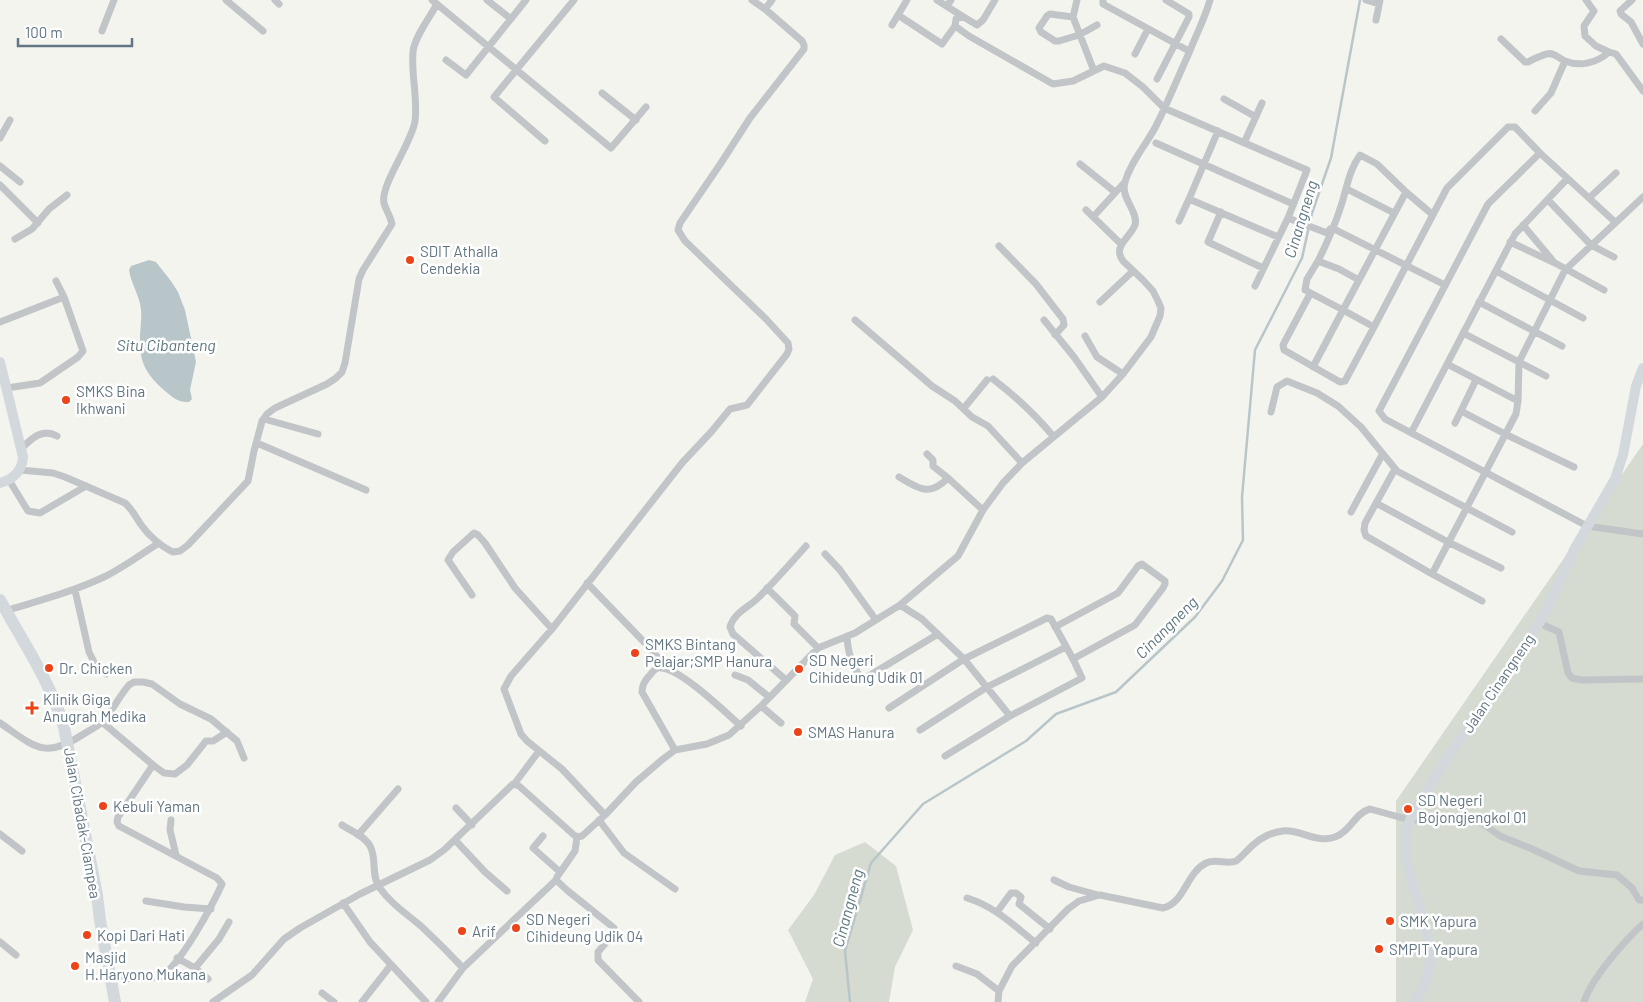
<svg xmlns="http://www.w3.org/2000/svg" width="1643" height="1002" viewBox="0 0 1643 1002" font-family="Barlow,sans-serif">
  <rect width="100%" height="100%" fill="#f4f4ef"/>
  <path fill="#d5dbd0" d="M 1643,444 L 1643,1002 L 1396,1002 L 1396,801 Z
    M 865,842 L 896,866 L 913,930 L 895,967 L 889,1002 L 805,1002 L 813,979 L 788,930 L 814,895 L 835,855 Z"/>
  <path fill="#b8c6ca" d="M 149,260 L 156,262 L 171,281 L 178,292 L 185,310 L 196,362 L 190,390 L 192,399 L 189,402 C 179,403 172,397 165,391 C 147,375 139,363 140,338 C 140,329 142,319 141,310 C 140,296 131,284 129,270 L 131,266 Z"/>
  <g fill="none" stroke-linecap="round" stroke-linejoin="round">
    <path stroke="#b8c6ca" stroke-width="2.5" d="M 850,1002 L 845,951 L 871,863 L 923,804 L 1026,741 L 1056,714 L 1116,692 L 1195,617 L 1222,581 L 1243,540 L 1242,497 L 1255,350 L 1302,258 L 1312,213 L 1331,158 L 1360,0"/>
    <path stroke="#c1c5c8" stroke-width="7" d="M 226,0 L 263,31
      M 275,0 L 279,4
      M 432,0 L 611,148 L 646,107
      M 487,0 L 511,19
      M 752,0 L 765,9 L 772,0
      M 937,0 L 962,16
      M 995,0 L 983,20 L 977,25 L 962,16 L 956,19 L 955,26 L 969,36 L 1053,84 L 1073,81 L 1104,66 L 1125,73 L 1143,87 L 1164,108 L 1307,170 L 1288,218 L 1327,233 L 1330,229 L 1334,229 L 1445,285
      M 1077,0 L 1073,17 L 1094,71
      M 1103,0 L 1103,4 L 1189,51
      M 1366,0 L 1379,4
      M 1586,0 L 1594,11 L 1584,26 L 1585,36 L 1596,46 L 1609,52
      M 1632,0 L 1620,11 L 1621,14 L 1631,22 L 1643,44
      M 947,6 L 951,0
      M 898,15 L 942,44 L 955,26
      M 1073,17 L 1050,14 L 1047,16 L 1039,28 L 1041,32 L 1055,41 L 1059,41 L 1079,35 L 1097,25
      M 1376,20 L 1380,0
      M 892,25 L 907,0
      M 102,31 L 114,0
      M 1501,39 L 1525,62 L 1528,62 C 1534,59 1541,55 1547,54 C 1554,52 1558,58 1565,61 C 1580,67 1597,63 1609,52 L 1616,54 L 1643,91
      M 1135,54 L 1148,29
      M 446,60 L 466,75 L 526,0
      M 1157,79 L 1189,17 L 1189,14 L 1166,0
      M 602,93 L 636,120
      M 1224,99 L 1256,117
      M 1535,111 L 1551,93 L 1565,61
      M 1218,131 L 1189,199 L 1278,237
      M 0,138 L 10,120
      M 545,141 L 494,97 L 574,0
      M 1156,143 L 1293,204
      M 1244,143 L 1262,103
      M 1080,164 L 1115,192
      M 0,166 L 20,182
      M 0,185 L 38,223
      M 1347,189 L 1394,213
      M 1589,198 L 1616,173
      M 1548,200 L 1591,245 L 1614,257
      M 1086,210 L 1121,244
      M 1221,212 L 1208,242 L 1263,268
      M 1433,215 L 1406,192 L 1343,310 L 1374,327 L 1447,188 L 1508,127 L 1515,127 L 1540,153
      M 1093,217 L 1125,182
      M 1179,221 L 1189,199
      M 1615,222 L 1540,153 L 1488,204 L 1379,411 L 1385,419 L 1587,526 L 1643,534
      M 1523,225 L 1553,261
      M 15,239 L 32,229 L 49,209 L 67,195
      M 1510,242 L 1555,263 L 1604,290
      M 999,246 L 1036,284 L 1063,319 L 1064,325 L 1055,335
      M 1318,261 C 1327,243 1335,225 1341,206 C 1347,188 1349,170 1360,155 L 1377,164 L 1406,192
      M 1496,271 L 1583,318
      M 56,281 L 64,297
      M 1255,286 L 1288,218
      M 1310,294 L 1283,345 L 1284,350 L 1340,382 L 1345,381 L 1374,327
      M 1100,302 L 1133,271
      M 1479,302 L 1562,346
      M 855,320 L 932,386 L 955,401 L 972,417 L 988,426 L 1022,463
      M 1044,320 L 1074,357 L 1102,397
      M 0,322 L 64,297 L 83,351 L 78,357 L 40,383 L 7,388
      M 1463,333 L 1546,376
      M 1085,336 L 1097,357 L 1123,374
      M 1447,364 L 1518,401
      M 1313,367 L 1343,310 L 1305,290 L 1307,279 L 1318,261 L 1339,269 L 1359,280
      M 993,379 C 1015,396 1035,414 1053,436
      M 1476,380 L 1461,411 L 1505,434 L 1574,467
      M 964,408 L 987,380
      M 1271,412 L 1277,387 L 1287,381 L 1317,393 L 1338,406 L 1361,427 L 1397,471 L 1512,532
      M 264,419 L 318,434
      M 1455,423 L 1461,411
      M 1411,433 L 1515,234 L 1567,179
      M 257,443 L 366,490
      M 22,448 C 32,438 42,428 57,436
      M 927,454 L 933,460 L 933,466 L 948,478
      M 1395,469 L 1365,523 L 1364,530 L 1366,536 L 1432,574 L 1482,601
      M 20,470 L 53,473 L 65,477 L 125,503 C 133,510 136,518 142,526 C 149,536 162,547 173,552 L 180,551 L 188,545 L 248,481 L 254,451 L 262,421 L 267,414 L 275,408 L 327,384 L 336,378 L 342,372 L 345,363 L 359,279 L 363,270 L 392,224 C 390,215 385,208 384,203 C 380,185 412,143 415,121 C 418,98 411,75 413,52 C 414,38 430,17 437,4
      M 899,477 C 920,489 929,497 948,478 L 983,510
      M 9,480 L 28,511 L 40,513 L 86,486
      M 1376,503 L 1448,542 L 1501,568
      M 1351,512 L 1382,455
      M 825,554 L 840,570 L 876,620
      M 1432,574 L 1516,414 L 1518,401 L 1519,362 L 1565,270 L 1643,197
      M 587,583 L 645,643 L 667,668
      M 767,588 L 795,616 L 794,624 L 818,648
      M 75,590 L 89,652 L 95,664 L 106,674
      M 472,595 L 448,560 L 453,552 L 474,533 L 478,535 L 485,543 L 515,588 L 552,629
      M 900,605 L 922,619 L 964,659 L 1010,716 L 945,756
      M 5,611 C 38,601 72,592 104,577 C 123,568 141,554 159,543
      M 1539,623 L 1559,632 L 1568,673 L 1572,678 L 1582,680 L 1643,679
      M 1055,627 L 1118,593 L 1138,566 L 1142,564 L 1165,581 L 1165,584 L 1163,588 L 1135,625 L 1073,659
      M 847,636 C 848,655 852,664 862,680 L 938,634
      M 735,675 L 748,680 L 769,697
      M 786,680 L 733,634 L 730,627 C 734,612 750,607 760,596 C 776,580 791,563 806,546
      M 761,706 L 781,723
      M 889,708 L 964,659 L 1047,618 L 1051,619 L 1073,659 L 1082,678 L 1010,716
      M 102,722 L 153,765 L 118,817 L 117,822 L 119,826 L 217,878 L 222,884 C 213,904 180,966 161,976 C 153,980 121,978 111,978
      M 0,723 C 34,746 44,760 82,735 C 88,731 97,727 102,722 C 113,711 119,696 129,685 L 134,682 L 143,682 L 152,684 L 180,704 L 211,719 L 237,741 L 244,758
      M 920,730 L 987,687 L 1066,647
      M 675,750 L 642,692 C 642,685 645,680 650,675 C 654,670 656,667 662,668 C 682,670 725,712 741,726
      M 153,765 L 164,773 L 175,774 L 187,765 L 206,741 L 213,741 L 227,732
      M 515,783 L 539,751
      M 456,808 L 472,825
      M 605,815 L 562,769 L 527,741 L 521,734 L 504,689 L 511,676 L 552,629 L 682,463 L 712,431 L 730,409 L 747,405 L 787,354 L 789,349 L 788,343 L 766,319 L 685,241 L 678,230 L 680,223 L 721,163 L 750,118 L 804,49 L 804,45 L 802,41 L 765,9
      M 171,820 L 170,830 L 176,855
      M 599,820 L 624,853 L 675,889
      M 342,825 C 351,831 365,836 370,846 C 377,858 371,875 379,887 C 391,904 407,914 422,927 C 436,940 450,954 463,968
      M 0,834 L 22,851
      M 358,835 L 398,789
      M 543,836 L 533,848 L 560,872
      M 577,837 L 575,851 L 557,877 L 556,880 L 568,891 L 614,928 L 615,932 L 598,952 L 598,960 L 639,1002
      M 455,840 L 485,872 L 507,891
      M 1054,880 L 1069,887 L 1098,895
      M 967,898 C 996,907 1013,925 1036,943
      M 146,901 L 184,907 L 211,909
      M 343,903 L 370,942 L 426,1002
      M 997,912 L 1011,893 L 1016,893 L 1021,897 L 1019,904 L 1050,929
      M 0,942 L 16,955
      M 177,958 L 195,968 L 219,939 L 229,922
      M 956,966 L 977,974 L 999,991
      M 195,968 L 208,979
      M 322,993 L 334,1002
      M 213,1002 L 252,975 L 284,939 L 300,928 L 360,894 L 430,860 L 444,850 L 513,784 L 519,786 L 574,835 L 577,837 L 582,836 L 605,815 L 636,782 L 663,759 L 675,750 L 707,744 L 729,735 L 761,706 L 818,648 L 855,633 L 900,605 L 958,556 L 983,510 L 1003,483 L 1022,463 L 1102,397 L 1123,374 L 1151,337 L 1160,316 L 1161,308 L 1158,301 L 1153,291 L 1143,280 L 1123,261 C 1112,246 1130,238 1135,225 C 1139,212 1120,198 1125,182 C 1131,161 1146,145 1156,126 C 1168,102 1178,77 1189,53 C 1196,35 1205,18 1210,0
      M 362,1002 L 391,965
      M 438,1002 L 463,968 L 556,880
      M 998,1002 L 999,991 L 1012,966 L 1068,909 L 1079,901 L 1100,895 L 1163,908 C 1185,903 1186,873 1206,863 C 1216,858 1227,865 1236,861 C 1242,857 1247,850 1253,845 C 1260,838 1272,832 1283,831 C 1301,829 1316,844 1335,837 C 1350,832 1355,813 1370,809 L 1410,820 L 1461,819 L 1482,823 L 1500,836 L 1530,848 L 1579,871 L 1617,875 L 1632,888 L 1639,900 L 1643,900
      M 1584,1002 C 1591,979 1625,940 1643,924"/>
    <path stroke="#d2d8dc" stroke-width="10" d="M 0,362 L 23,457 C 22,471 14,479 0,483
      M 1415,1002 C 1419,995 1424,986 1427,978 C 1442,924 1391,874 1410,820 L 1443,764 L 1508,672 L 1541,620 L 1575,548 L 1615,479 L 1623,455 L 1636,386 L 1643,368"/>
    <path stroke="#d2d8dc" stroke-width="12" d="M 0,600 C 23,642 50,681 64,727 L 97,895 L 100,920 L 115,1002"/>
  </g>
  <g fill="#ec4418" stroke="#fff" stroke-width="2">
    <circle cx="410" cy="260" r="5"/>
    <circle cx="66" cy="400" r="5"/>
    <circle cx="635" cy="653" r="5"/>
    <circle cx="49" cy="668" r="5"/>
    <circle cx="799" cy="669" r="5"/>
    <path d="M29.5 700.5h5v5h5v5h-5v5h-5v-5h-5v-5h5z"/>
    <circle cx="798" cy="732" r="5"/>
    <circle cx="103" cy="806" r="5"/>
    <circle cx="1408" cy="809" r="5"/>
    <circle cx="1390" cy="921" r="5"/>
    <circle cx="516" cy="928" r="5"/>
    <circle cx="462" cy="931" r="5"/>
    <circle cx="87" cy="935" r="5"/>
    <circle cx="1379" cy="949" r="5"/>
    <circle cx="75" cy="966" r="5"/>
  </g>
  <g text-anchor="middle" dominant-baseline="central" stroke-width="5" stroke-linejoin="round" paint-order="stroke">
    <g font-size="15" fill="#617582" stroke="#fff" text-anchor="start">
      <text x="420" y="251">SDIT Athalla<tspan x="420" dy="17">Cendekia</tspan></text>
      <text x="76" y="391">SMKS Bina<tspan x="76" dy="17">Ikhwani</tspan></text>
      <text x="645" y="644">SMKS Bintang<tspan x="645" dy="17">Pelajar;SMP Hanura</tspan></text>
      <text x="809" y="660">SD Negeri<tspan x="809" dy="17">Cihideung Udik 01</tspan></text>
      <text x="59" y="668">Dr. Chicken</text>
      <text x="43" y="699">Klinik Giga<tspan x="43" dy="17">Anugrah Medika</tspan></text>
      <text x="808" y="732">SMAS Hanura</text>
      <text x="1418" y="800">SD Negeri<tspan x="1418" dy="17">Bojongjengkol 01</tspan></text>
      <text x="113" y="806">Kebuli Yaman</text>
      <text x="526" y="919">SD Negeri<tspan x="526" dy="17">Cihideung Udik 04</tspan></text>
      <text x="1400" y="921">SMK Yapura</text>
      <text x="472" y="931">Arif</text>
      <text x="97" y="935">Kopi Dari Hati</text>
      <text x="1389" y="949">SMPIT Yapura</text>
      <text x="85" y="957">Masjid<tspan x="85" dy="17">H.Haryono Mukana</tspan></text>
    </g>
    <g font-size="15" fill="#617582" stroke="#fff">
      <text transform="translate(1498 683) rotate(-56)">Jalan Cinangneng</text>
      <text transform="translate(83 823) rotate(80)">Jalan Cibadak-Ciampea</text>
    </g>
    <g font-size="16" font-style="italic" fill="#5d7780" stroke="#fff">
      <text transform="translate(1300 219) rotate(-73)">Cinangneng</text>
      <text x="166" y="344">Situ Cibanteng</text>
      <text transform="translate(1166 627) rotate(-45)">Cinangneng</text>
      <text transform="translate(847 908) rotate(-75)">Cinangneng</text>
    </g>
  </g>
  <path d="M18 38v8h114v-8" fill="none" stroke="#617582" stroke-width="2.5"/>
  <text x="25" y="38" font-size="15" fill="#617582" stroke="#ffffff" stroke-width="4" paint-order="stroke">100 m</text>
</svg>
